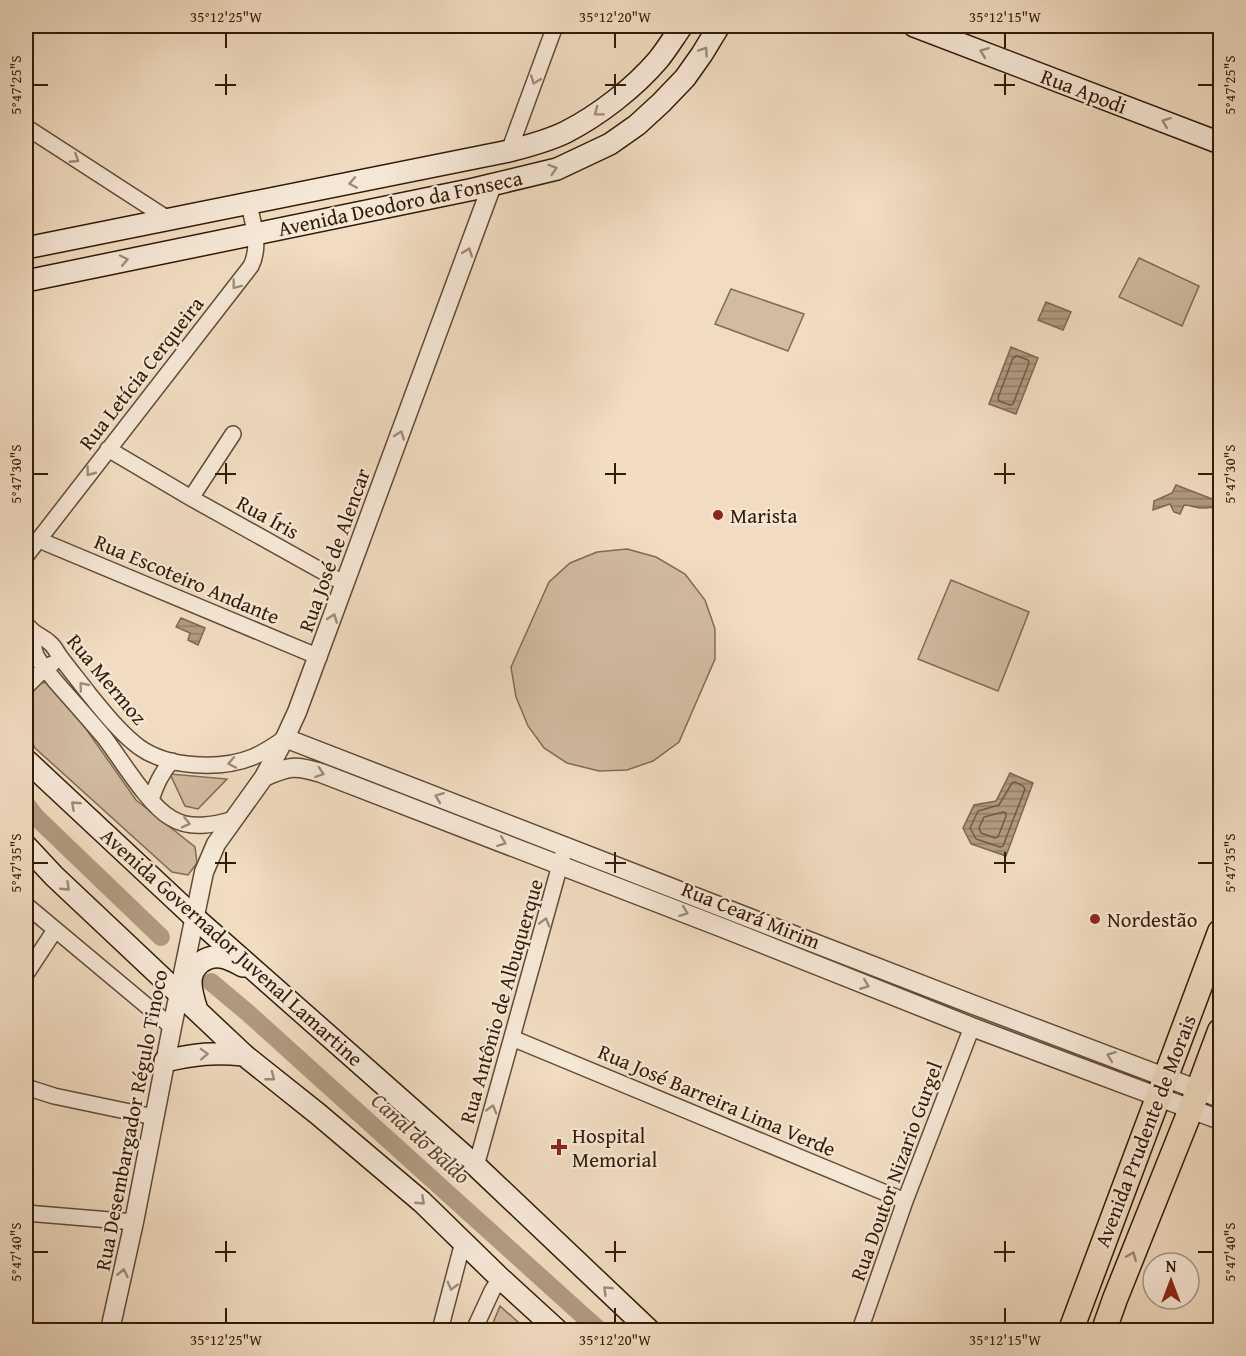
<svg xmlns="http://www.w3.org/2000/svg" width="1246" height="1356" viewBox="0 0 1246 1356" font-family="'Gentium Book Plus',serif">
  <defs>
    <pattern id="water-rules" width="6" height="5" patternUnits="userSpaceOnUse" patternTransform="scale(1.5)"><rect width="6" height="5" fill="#b09a81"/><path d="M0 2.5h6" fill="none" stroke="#907d68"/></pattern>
  </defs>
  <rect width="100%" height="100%" fill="#f1dcc1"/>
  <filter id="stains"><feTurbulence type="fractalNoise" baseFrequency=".00333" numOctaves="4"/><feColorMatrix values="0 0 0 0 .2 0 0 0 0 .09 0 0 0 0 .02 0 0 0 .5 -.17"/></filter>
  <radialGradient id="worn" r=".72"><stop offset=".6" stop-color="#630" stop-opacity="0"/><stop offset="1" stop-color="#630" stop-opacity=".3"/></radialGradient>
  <path fill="#d1bba1" stroke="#826b53" stroke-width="1.5" d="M 1139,258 L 1199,286 L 1182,326 L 1119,297 Z
    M 731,289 L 804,314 L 788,351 L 715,324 Z
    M 627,549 L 656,557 L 685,574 L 705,600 L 715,629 L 715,659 L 679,742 L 653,761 L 627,770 L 599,771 L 567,763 L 544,748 L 528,726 L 516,697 L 511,667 L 549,582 L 570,563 L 597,552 Z
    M 951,580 L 1029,612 L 998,691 L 918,659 Z
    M 53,682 L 136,800 L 195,847 L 197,863 L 188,875 L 172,872 L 35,748 L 26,728 L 26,699 L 37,683 Z
    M 170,774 L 227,779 L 198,809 L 185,806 Z
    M 500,1306 L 527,1330 L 490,1330 Z"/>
  <path fill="url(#water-rules)" stroke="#7e674f" stroke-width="1.5" d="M 1046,302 L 1071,312 L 1063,330 L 1038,320 Z
    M 1011,347 L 1038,358 L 1016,414 L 989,404 Z
    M 1176,485 L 1220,502 L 1220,515 L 1219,515 L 1216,508 C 1210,507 1208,508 1202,508 C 1196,508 1190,505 1184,505 L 1180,514 L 1174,512 L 1170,504 L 1153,510 L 1154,501 L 1172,493 Z
    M 181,618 L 205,628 L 198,645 L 188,640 L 190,633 L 176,627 Z
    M 1010,773 L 1033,783 L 1006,856 L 971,844 L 963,828 L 974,805 L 996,801 Z"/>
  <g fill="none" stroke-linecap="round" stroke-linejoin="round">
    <path stroke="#715a43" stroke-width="1.5" d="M 1017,356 L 1028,360 L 1029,363 L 1013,404 L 1010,405 L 999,401 L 998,398 L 1013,358 Z
      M 1015,782 L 1023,786 L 1025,789 L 1003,846 L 1000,847 L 976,839 L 970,828 L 978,811 L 999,805 L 1012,783 Z
      M 1003,812 L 1006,813 L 1006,816 L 998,837 L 995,838 L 981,833 L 979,828 L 984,817 Z"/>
    <path stroke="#b09a81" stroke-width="18" d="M 26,804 L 35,816 L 161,937
      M 211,982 L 248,1013 L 599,1330"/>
    <defs>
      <path id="minor" d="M 26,127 L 168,219
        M 509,151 L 555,26
        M 108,449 L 191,498 L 345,584
        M 191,498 L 233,434
        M 39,540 L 319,657
        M 26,556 L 251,266 C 261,246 253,224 249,204
        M 26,624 C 34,635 41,635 50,643 C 55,647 57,653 61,658 C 70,670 80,682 89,694 C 104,712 120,733 139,747 C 168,768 221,770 253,757 C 265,752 275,745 285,738
        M 32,632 C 33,639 33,649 36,655 C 40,664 49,673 55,681 C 71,699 88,718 104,737 C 121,759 148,805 171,818 C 190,830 214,825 234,819
        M 26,687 L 39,674 L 52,664
        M 151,800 C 156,785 161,773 172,761
        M 26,905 L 172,1027
        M 26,974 L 55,930
        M 512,1038 L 905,1201
        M 26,1087 L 54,1096 L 154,1117
        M 476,1166 L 565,847
        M 26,1213 L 134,1222
        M 440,1330 L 463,1242
        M 474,1330 L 492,1291 L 500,1278
        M 860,1330 L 905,1201 L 972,1027"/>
      <path id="tertiary" d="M 285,738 L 974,1005 L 1220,1098
        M 264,777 C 289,766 295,765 321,773 L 723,928 L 972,1027 L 1220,1120
        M 110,1330 L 134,1222 L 172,1027 L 204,872 L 216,844 L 264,777 L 285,738 L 297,712 L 492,185"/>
      <path id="secondary" d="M 914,26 L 1220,143
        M 26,248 L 509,151 C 528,146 548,141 566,132 C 599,115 634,88 658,60 C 667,49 674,37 682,26
        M 26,281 L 474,189 L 557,169 L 610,144 L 637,125 L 661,103 L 685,78 L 702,54 L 719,26
        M 26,760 L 194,917 L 476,1166 L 649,1330
        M 26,846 L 54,876 L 244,1055 L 318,1114 L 422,1202 L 500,1278 L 557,1330
        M 197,1010 C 194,1001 191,991 191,982 C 191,966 206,955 221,957 C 229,958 237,963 243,966
        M 165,1061 C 195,1054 214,1052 244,1055"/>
      <path id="primary" d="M 1071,1330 L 1220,932
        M 1104,1330 L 1115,1299 L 1191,1109 L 1220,1031"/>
    </defs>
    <use href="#minor" stroke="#624b34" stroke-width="18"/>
    <use href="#tertiary" stroke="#624b34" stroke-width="21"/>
    <use href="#secondary" stroke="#321b05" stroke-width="24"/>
    <use href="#primary" stroke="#321b05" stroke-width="27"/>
    <use href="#minor" stroke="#f6e8d7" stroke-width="15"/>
    <use href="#tertiary" stroke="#f6e8d7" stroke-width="18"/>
    <use href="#secondary" stroke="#f6e8d7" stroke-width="21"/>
    <use href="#primary" stroke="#f1dcc1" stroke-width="24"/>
  </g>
  <defs><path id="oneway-chevron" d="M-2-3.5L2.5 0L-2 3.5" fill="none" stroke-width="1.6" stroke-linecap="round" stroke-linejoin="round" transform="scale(1.5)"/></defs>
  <g stroke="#9e8c78">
    <use href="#oneway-chevron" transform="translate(704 51) rotate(-56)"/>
    <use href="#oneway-chevron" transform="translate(984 52) rotate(-159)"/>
    <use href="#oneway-chevron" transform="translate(535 80) rotate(110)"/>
    <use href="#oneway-chevron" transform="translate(598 112) rotate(143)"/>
    <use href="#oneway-chevron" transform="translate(1166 122) rotate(-159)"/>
    <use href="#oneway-chevron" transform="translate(75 159) rotate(33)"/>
    <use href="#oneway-chevron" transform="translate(553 169) rotate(-17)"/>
    <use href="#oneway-chevron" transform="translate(353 183) rotate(169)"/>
    <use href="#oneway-chevron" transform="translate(468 252) rotate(-70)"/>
    <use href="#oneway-chevron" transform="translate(124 260) rotate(-12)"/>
    <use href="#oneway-chevron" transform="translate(236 285) rotate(128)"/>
    <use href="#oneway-chevron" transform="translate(400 435) rotate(-70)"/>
    <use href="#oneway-chevron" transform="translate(90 472) rotate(127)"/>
    <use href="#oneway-chevron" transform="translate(333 618) rotate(-70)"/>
    <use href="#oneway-chevron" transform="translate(83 686) rotate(-129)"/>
    <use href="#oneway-chevron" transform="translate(232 763) rotate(169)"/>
    <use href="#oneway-chevron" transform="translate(320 773) rotate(19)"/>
    <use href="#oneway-chevron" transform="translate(439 797) rotate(-159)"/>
    <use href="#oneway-chevron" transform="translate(75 805) rotate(-137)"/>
    <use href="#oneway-chevron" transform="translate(186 823) rotate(13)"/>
    <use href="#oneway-chevron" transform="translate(502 842) rotate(21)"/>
    <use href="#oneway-chevron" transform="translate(66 887) rotate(43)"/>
    <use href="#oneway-chevron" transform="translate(684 912) rotate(21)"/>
    <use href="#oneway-chevron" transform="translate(545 922) rotate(-74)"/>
    <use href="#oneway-chevron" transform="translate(865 985) rotate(22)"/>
    <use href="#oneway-chevron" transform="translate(204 1054) rotate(-2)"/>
    <use href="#oneway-chevron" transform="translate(1111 1056) rotate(-159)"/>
    <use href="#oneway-chevron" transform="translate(271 1077) rotate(38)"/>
    <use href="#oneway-chevron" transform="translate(492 1109) rotate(-74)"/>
    <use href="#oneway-chevron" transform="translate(421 1201) rotate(43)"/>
    <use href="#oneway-chevron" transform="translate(123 1273) rotate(-78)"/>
    <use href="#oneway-chevron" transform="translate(452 1286) rotate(105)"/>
    <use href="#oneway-chevron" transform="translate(607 1290) rotate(-136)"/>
  </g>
  <use stroke="#9b856c" href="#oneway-chevron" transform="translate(1132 1256) rotate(-68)"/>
  <path fill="none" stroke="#321b05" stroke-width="2" d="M 226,33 L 226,48M 615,33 L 615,48M 1005,33 L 1005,48M 226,74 L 226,95M 615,74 L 615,95M 1005,74 L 1005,95M 33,85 L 48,85M 215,85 L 236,85M 605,85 L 626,85M 994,85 L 1015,85M 1198,85 L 1213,85M 226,463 L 226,484M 615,463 L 615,484M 1005,463 L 1005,484M 33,474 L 48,474M 215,474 L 236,474M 605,474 L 626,474M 994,474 L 1015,474M 1198,474 L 1213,474M 226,852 L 226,873M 615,852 L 615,873M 1005,852 L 1005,873M 33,863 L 48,863M 215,863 L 236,863M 605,863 L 626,863M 994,863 L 1015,863M 1198,863 L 1213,863M 226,1241 L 226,1262M 615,1241 L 615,1262M 1005,1241 L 1005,1262M 33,1252 L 48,1252M 215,1252 L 236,1252M 605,1252 L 626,1252M 994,1252 L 1015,1252M 1198,1252 L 1213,1252M 226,1308 L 226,1323M 615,1308 L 615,1323M 1005,1308 L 1005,1323"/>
  <g fill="#8f2418" stroke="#f6e8d7" stroke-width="2">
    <circle cx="718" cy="515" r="6"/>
    <circle cx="1095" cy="919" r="6"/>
    <path d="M556 1138h6v6h6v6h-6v6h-6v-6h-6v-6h6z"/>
  </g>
  <g text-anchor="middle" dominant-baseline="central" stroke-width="4.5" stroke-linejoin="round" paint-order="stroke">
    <g font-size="21" fill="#321b05" stroke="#f6e8d7">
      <text transform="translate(1084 91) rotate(21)">Rua Apodi</text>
      <text transform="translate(400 203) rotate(-12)">Avenida Deodoro da Fonseca</text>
      <text transform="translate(141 373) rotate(-52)">Rua Letícia Cerqueira</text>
      <text transform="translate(268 517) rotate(29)">Rua Íris</text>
      <text transform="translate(334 550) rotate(-70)">Rua José de Alencar</text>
      <text transform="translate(187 579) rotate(23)">Rua Escoteiro Andante</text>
      <text transform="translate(107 679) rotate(50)">Rua Mermoz</text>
      <text transform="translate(751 915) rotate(22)">Rua Ceará Mirim</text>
      <text transform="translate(232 947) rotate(42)">Avenida Governador Juvenal Lamartine</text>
      <text transform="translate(501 1001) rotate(-74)">Rua Antônio de Albuquerque</text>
      <text transform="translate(717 1100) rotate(23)">Rua José Barreira Lima Verde</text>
      <text transform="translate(131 1120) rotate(-79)">Rua Desembargador Régulo Tinoco</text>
      <text transform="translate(1145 1131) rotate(-69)">Avenida Prudente de Morais</text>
      <text transform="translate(896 1171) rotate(-70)">Rua Doutor Nizario Gurgel</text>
    </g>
    <g font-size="21" fill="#321b05" stroke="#f6e8d7" text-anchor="start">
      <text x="730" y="515">Marista</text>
      <text x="1107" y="919">Nordestão</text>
      <text x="572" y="1135">Hospital<tspan x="572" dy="24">Memorial</tspan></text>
    </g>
    <g font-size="22" font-style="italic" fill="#5e4730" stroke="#f6e8d7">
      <text transform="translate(421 1138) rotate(42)">Canal do Baldo</text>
    </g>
  </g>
  <rect width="1246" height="1356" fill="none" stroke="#f1dcc1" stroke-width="66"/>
  <g transform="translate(1171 1281)"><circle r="28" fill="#f6e8d7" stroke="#a89683" stroke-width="1.5"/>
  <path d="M0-4.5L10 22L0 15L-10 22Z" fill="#8f2418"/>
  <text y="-9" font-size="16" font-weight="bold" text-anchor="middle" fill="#321b05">N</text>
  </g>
  <rect x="33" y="33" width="1180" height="1290" fill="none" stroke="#321b05" stroke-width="2"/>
  <g font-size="15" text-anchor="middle" fill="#321b05">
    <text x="226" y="22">35°12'25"W</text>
    <text x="615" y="22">35°12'20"W</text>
    <text x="1005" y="22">35°12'15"W</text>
    <text transform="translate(16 85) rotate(-90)" y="5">5°47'25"S</text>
    <text transform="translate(1230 85) rotate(-90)" y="5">5°47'25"S</text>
    <text transform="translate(16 474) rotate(-90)" y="5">5°47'30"S</text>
    <text transform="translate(1230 474) rotate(-90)" y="5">5°47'30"S</text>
    <text transform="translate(16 863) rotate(-90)" y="5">5°47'35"S</text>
    <text transform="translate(1230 863) rotate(-90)" y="5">5°47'35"S</text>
    <text transform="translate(16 1252) rotate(-90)" y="5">5°47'40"S</text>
    <text transform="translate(1230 1252) rotate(-90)" y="5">5°47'40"S</text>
    <text x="226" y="1345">35°12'25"W</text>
    <text x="615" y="1345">35°12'20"W</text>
    <text x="1005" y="1345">35°12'15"W</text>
  </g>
  <rect width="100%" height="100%" filter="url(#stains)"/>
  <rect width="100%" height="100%" fill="url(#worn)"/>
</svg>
